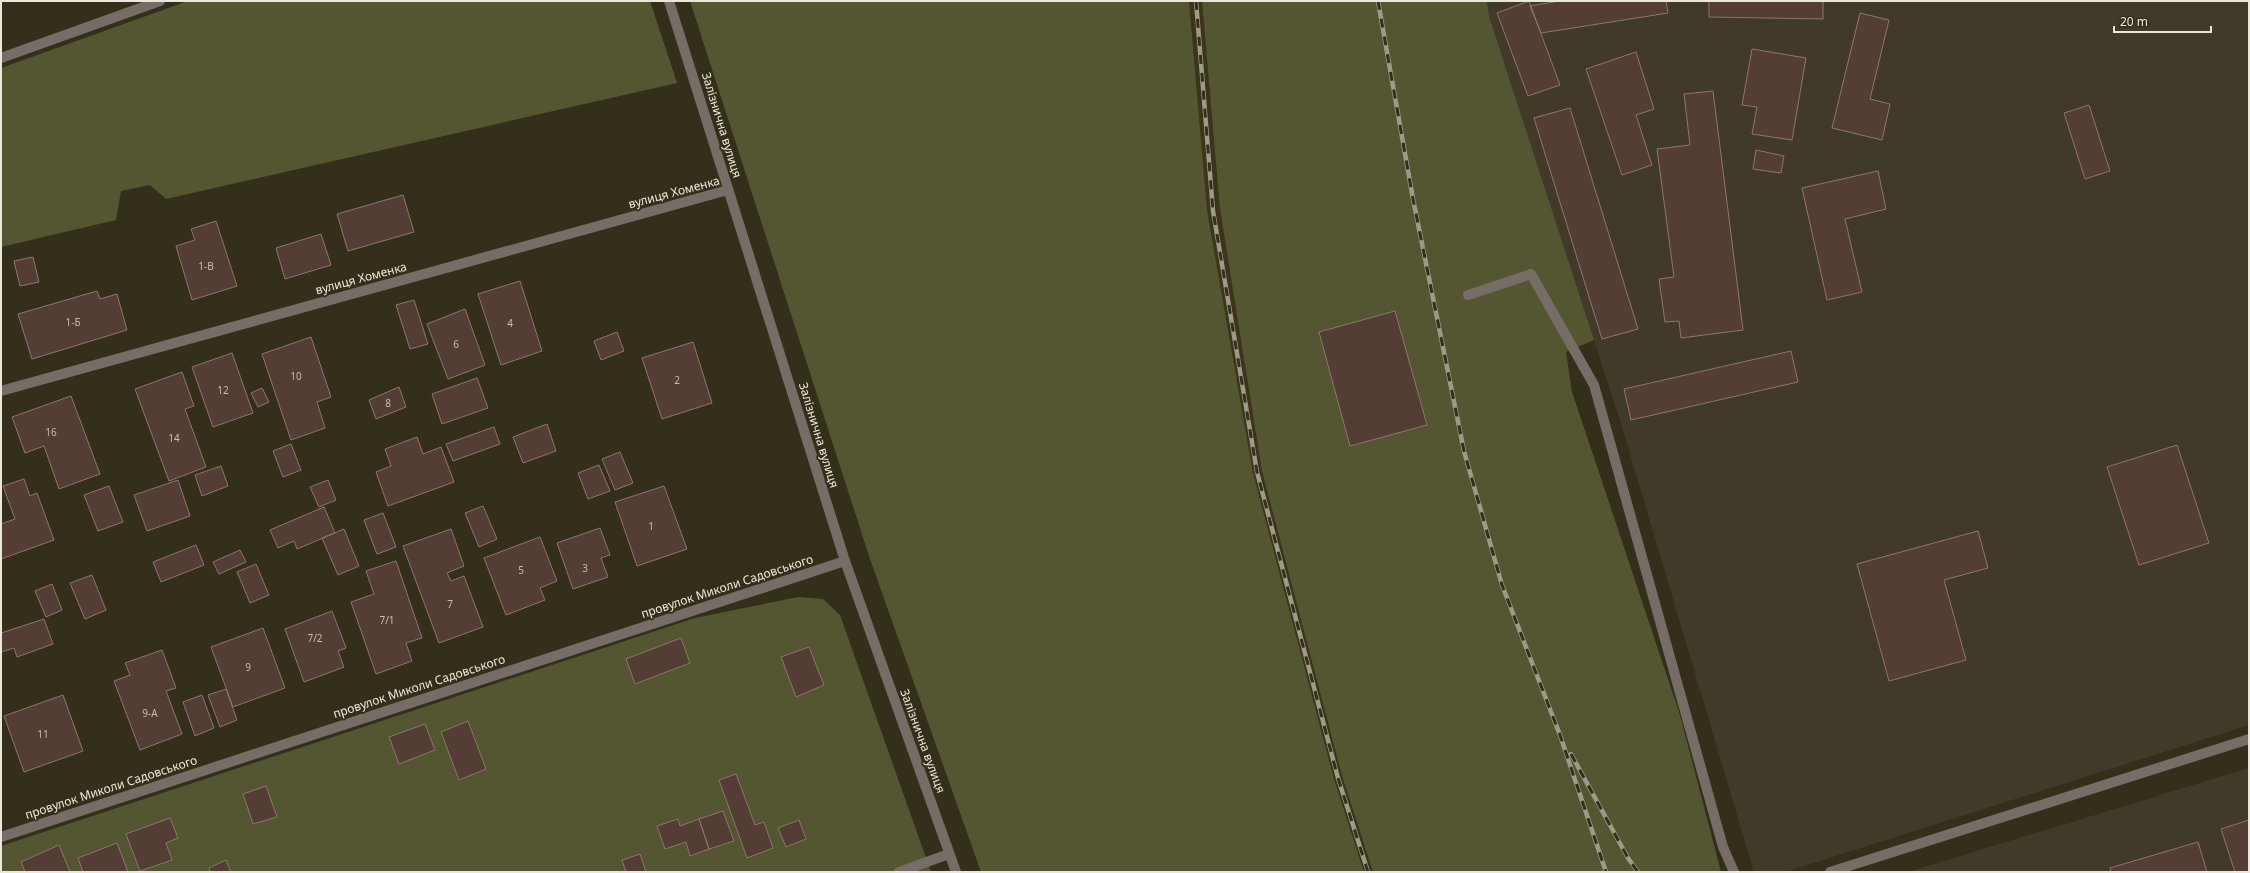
<svg xmlns="http://www.w3.org/2000/svg" width="2250" height="873" viewBox="0 0 2250 873" font-family="'Noto Sans',sans-serif">
  <rect width="100%" height="100%" fill="#342f1b"/>
  <path fill="#3c3519" d="M 1189,1 L 1202,1 L 1220,209 L 1262,471 L 1342,776 L 1373,872 L 1364,872 L 1334,779 L 1253,473 L 1207,210 Z"/>
  <path fill="#413a29" d="M 1487,1 L 2249,1 L 2249,725 L 1785,872 L 1754,872 L 1622,427 L 1489,16 Z
    M 2249,768 L 2249,872 L 1908,872 Z"/>
  <path fill="#545632" d="M 188,1 L 650,1 L 677,83 L 166,199 L 150,185 L 121,191 L 116,220 L 1,247 L 1,68 Z
    M 690,1 L 1189,1 L 1207,210 L 1253,473 L 1334,779 L 1364,872 L 981,872 L 869,556 Z
    M 1202,1 L 1487,1 L 1489,16 L 1594,340 L 1566,352 L 1572,392 L 1680,715 L 1721,872 L 1373,872 L 1342,776 L 1262,471 L 1220,209 Z
    M 798,597 L 823,599 L 840,615 L 931,872 L 1,872 L 1,846 L 695,618 Z"/>
  <path fill="#533d35" stroke="#8f766d" d="M 1529,1 L 1560,85 L 1528,96 L 1497,13 Z
    M 1559,1 L 1666,1 L 1668,13 L 1541,33 L 1530,6 Z
    M 1709,1 L 1823,1 L 1823,19 L 1709,17 Z
    M 1860,13 L 1889,20 L 1870,99 L 1890,104 L 1882,140 L 1832,128 Z
    M 1752,49 L 1806,58 L 1792,140 L 1752,134 L 1757,107 L 1742,105 Z
    M 1636,52 L 1654,109 L 1636,115 L 1652,165 L 1622,175 L 1586,69 Z
    M 1713,91 L 1743,330 L 1681,338 L 1679,321 L 1665,322 L 1659,279 L 1674,277 L 1657,149 L 1690,145 L 1684,94 Z
    M 2089,105 L 2110,171 L 2085,179 L 2064,113 Z
    M 1570,108 L 1638,329 L 1602,339 L 1534,118 Z
    M 1756,150 L 1784,156 L 1781,173 L 1753,169 Z
    M 1878,171 L 1886,209 L 1845,219 L 1862,292 L 1827,300 L 1802,188 Z
    M 403,195 L 414,232 L 348,251 L 337,214 Z
    M 216,221 L 237,286 L 192,300 L 176,246 L 195,240 L 191,229 Z
    M 321,234 L 331,265 L 285,279 L 276,248 Z
    M 33,257 L 39,282 L 20,286 L 14,261 Z
    M 520,281 L 542,351 L 501,365 L 478,294 Z
    M 97,291 L 100,299 L 117,294 L 127,330 L 32,359 L 18,314 Z
    M 414,300 L 428,344 L 410,349 L 396,305 Z
    M 465,309 L 485,365 L 448,379 L 427,324 Z
    M 1395,311 L 1427,425 L 1350,446 L 1319,332 Z
    M 617,332 L 624,351 L 601,360 L 594,341 Z
    M 311,337 L 331,397 L 317,402 L 325,428 L 291,440 L 262,354 Z
    M 693,342 L 712,403 L 662,419 L 642,358 Z
    M 1791,351 L 1798,382 L 1631,420 L 1624,389 Z
    M 232,353 L 253,413 L 213,427 L 192,367 Z
    M 182,372 L 194,406 L 185,409 L 206,467 L 169,481 L 135,389 Z
    M 477,378 L 488,408 L 442,424 L 432,394 Z
    M 399,387 L 406,407 L 376,419 L 369,400 Z
    M 262,388 L 269,402 L 258,407 L 251,393 Z
    M 71,396 L 100,474 L 59,489 L 44,446 L 25,453 L 12,417 Z
    M 547,424 L 556,451 L 523,463 L 513,437 Z
    M 494,427 L 500,444 L 453,461 L 446,444 Z
    M 417,437 L 423,454 L 441,447 L 454,482 L 388,506 L 376,472 L 391,466 L 385,449 Z
    M 291,444 L 301,470 L 283,477 L 273,451 Z
    M 2177,445 L 2209,543 L 2139,565 L 2107,467 Z
    M 620,452 L 633,483 L 615,490 L 602,459 Z
    M 599,465 L 610,491 L 588,499 L 578,473 Z
    M 221,466 L 228,486 L 202,496 L 195,475 Z
    M 24,479 L 30,496 L 37,493 L 54,540 L 1,559 L 1,524 L 15,519 L 3,486 Z
    M 178,480 L 190,516 L 147,531 L 134,495 Z
    M 328,480 L 336,500 L 319,507 L 310,487 Z
    M 109,486 L 123,522 L 98,531 L 84,495 Z
    M 664,486 L 687,549 L 637,566 L 615,502 Z
    M 483,506 L 497,539 L 479,547 L 465,513 Z
    M 324,507 L 335,533 L 297,549 L 294,541 L 278,548 L 270,530 Z
    M 383,513 L 396,547 L 377,554 L 364,520 Z
    M 600,528 L 610,555 L 601,558 L 608,577 L 573,589 L 557,543 Z
    M 344,529 L 359,566 L 338,575 L 322,538 Z
    M 451,529 L 464,566 L 447,573 L 451,581 L 464,576 L 483,627 L 439,643 L 403,546 Z
    M 1978,531 L 1988,568 L 1944,580 L 1966,660 L 1889,681 L 1857,564 Z
    M 540,537 L 557,581 L 540,588 L 545,600 L 506,615 L 484,558 Z
    M 196,545 L 204,565 L 161,582 L 153,562 Z
    M 240,550 L 246,562 L 219,574 L 213,562 Z
    M 396,561 L 422,638 L 406,643 L 412,661 L 376,674 L 351,602 L 374,594 L 366,571 Z
    M 256,564 L 269,595 L 250,603 L 237,572 Z
    M 92,575 L 106,610 L 85,619 L 70,583 Z
    M 52,584 L 62,610 L 46,617 L 35,591 Z
    M 332,611 L 346,648 L 338,651 L 344,667 L 304,682 L 285,629 Z
    M 44,619 L 53,644 L 17,657 L 14,648 L 1,652 L 1,633 Z
    M 263,628 L 285,688 L 233,707 L 211,647 Z
    M 681,638 L 690,663 L 635,684 L 626,659 Z
    M 809,647 L 824,685 L 796,697 L 781,657 Z
    M 162,650 L 176,688 L 166,691 L 182,734 L 140,750 L 114,681 L 130,675 L 125,663 Z
    M 226,689 L 237,720 L 220,727 L 208,695 Z
    M 63,695 L 83,751 L 24,772 L 4,716 Z
    M 202,695 L 214,728 L 195,736 L 183,702 Z
    M 468,721 L 486,769 L 459,780 L 441,732 Z
    M 425,724 L 435,750 L 399,764 L 389,737 Z
    M 736,774 L 755,825 L 764,822 L 773,848 L 747,858 L 719,780 Z
    M 266,786 L 277,817 L 253,824 L 243,794 Z
    M 723,811 L 734,841 L 709,849 L 699,819 Z
    M 170,818 L 178,838 L 166,843 L 172,860 L 140,871 L 126,834 Z
    M 678,819 L 680,826 L 699,819 L 709,849 L 690,856 L 686,842 L 665,849 L 657,826 Z
    M 799,820 L 806,839 L 786,847 L 778,828 Z
    M 2249,820 L 2249,872 L 2235,872 L 2221,829 Z
    M 2198,842 L 2207,872 L 2111,872 L 2110,868 Z
    M 117,843 L 128,872 L 83,872 L 78,858 Z
    M 59,845 L 70,872 L 25,872 L 21,862 Z
    M 640,854 L 646,872 L 626,872 L 622,860 Z
    M 226,860 L 231,872 L 210,872 L 209,868 Z"/>
  <g fill="none" stroke-linecap="round" stroke-linejoin="round">
    <path stroke="#766e66" stroke-width="10" d="M 669,1 L 845,561 L 956,872
      M 1,58 L 160,1
      M 1468,295 L 1531,274 L 1594,385 L 1723,847 L 1734,872
      M 1,391 L 728,190
      M 1,837 L 845,561
      M 899,872 L 949,854
      M 1830,872 L 2249,739"/>
    <defs>
      <path id="rail" d="M 1196,1 L 1213,211 L 1257,472 L 1338,778 L 1368,872
        M 1378,1 L 1413,199 L 1464,451 L 1502,585 L 1560,735 L 1606,872
        M 1571,754 L 1628,858 L 1638,872"/>
    </defs>
    <use href="#rail" stroke="#9d9a8a" stroke-width="4.5"/>
    <use href="#rail" stroke="#342f1b" stroke-width="3" stroke-dasharray="9" stroke-linecap="butt"/>
  </g>
  <g text-anchor="middle" dominant-baseline="central" stroke-width="4" stroke-linejoin="round" paint-order="stroke">
    <g font-size="10" fill="#c5bdb2">
      <text x="206" y="266">1-В</text>
      <text x="73" y="322">1-Б</text>
      <text x="510" y="323">4</text>
      <text x="456" y="344">6</text>
      <text x="296" y="376">10</text>
      <text x="677" y="380">2</text>
      <text x="223" y="390">12</text>
      <text x="388" y="403">8</text>
      <text x="51" y="432">16</text>
      <text x="174" y="438">14</text>
      <text x="651" y="526">1</text>
      <text x="585" y="568">3</text>
      <text x="521" y="570">5</text>
      <text x="450" y="604">7</text>
      <text x="387" y="620">7/1</text>
      <text x="315" y="638">7/2</text>
      <text x="248" y="667">9</text>
      <text x="150" y="713">9-А</text>
      <text x="43" y="734">11</text>
    </g>
    <g font-size="12" fill="#ebe8db" stroke="#342f1b">
      <text transform="translate(722 125) rotate(73)">Залізнична вулиця</text>
      <text transform="translate(674 192) rotate(-15)">вулиця Хоменка</text>
      <text transform="translate(361 278) rotate(-15)">вулиця Хоменка</text>
      <text transform="translate(819 435) rotate(73)">Залізнична вулиця</text>
      <text transform="translate(727 586) rotate(-18)">провулок Миколи Садовського</text>
      <text transform="translate(419 686) rotate(-18)">провулок Миколи Садовського</text>
      <text transform="translate(923 741) rotate(70)">Залізнична вулиця</text>
      <text transform="translate(111 787) rotate(-18)">провулок Миколи Садовського</text>
    </g>
  </g>
  <rect width="2250" height="873" fill="none" stroke="#ebe8db" stroke-width="4"/>
  <path d="M2114 26v6h97v-6" fill="none" stroke="#ebe8db" stroke-width="2"/>
  <text x="2120" y="26" font-size="12" fill="#ebe8db" stroke="#342f1b" stroke-width="3" paint-order="stroke">20 m</text>
</svg>
